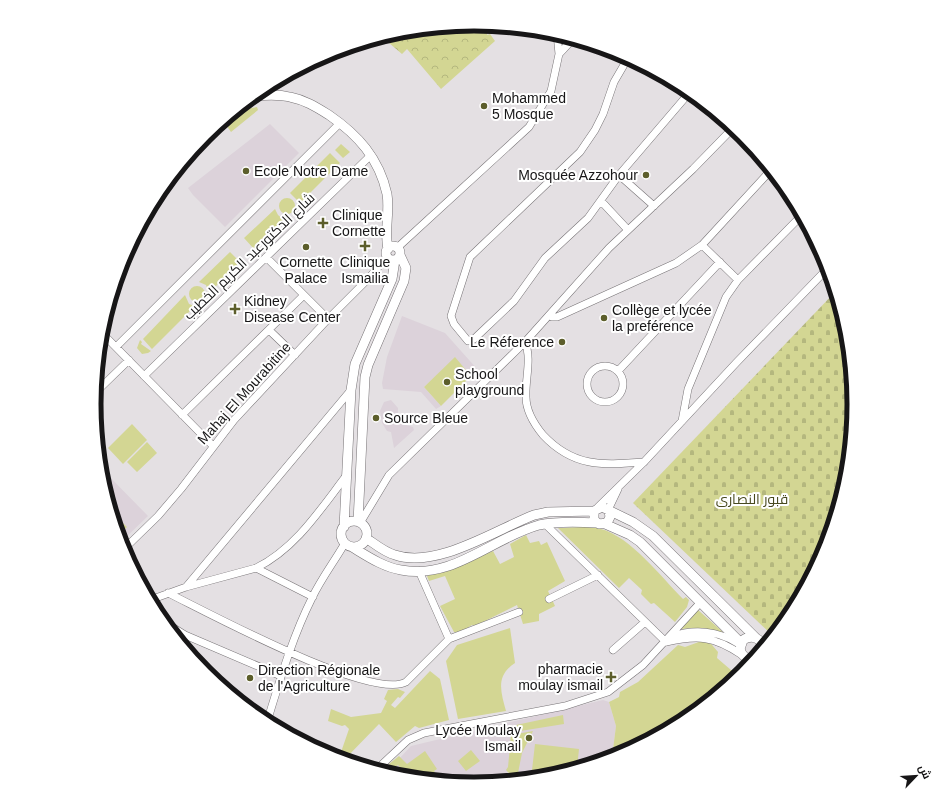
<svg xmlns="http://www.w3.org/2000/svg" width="948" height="808" viewBox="0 0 948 808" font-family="Helvetica,Cairo,sans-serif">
  <defs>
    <pattern id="forest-crowns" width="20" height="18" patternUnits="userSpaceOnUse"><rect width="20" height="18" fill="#d3d693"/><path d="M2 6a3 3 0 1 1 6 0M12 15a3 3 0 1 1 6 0" fill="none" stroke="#b4b77e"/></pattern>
    <pattern id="cemetery-stones" width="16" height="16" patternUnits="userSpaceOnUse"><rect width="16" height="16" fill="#d3d693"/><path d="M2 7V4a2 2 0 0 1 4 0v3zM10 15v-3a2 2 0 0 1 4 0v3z" fill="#b4b77e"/></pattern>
  </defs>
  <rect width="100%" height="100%" fill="#e4e0e3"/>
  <path fill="#dcd2da" d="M 270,124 L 299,153 L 225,227 L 193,195 L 188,188 Z
    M 402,316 L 445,333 L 478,370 L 471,376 L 455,358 L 424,387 L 441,406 L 436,409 L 421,392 L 383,389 L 382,383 L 387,357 Z
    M 391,400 L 398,408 L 398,414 L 409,413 L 406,425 L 413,427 L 414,430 L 394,448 L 391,432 L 387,431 L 382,423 L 380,411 L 384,402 Z
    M 100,467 L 148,516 L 121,542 L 101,478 Z
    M 603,700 L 609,702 L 616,726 L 612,757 L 548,777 L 474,784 L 400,777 L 386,773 L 411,746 Z"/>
  <path fill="#d3d693" d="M 257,107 L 258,110 L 231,132 L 223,121 L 235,111 Z
    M 341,144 L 350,152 L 343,158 L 335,150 Z
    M 330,153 L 340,163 L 300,203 L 290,193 Z
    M279 206a8 8 0 1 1 16 0a8 8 0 1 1-16 0Z
    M 275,209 L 278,215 L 284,220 L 254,249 L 244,238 Z
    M 230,252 L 240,262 L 209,293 L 206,285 L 199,282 Z
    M189 294a8 8 0 1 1 16 0a8 8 0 1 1-16 0Z
    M 185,295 L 189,304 L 195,306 L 152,349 L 151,348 L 143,339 Z
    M 140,340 L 142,342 L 141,344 L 151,351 L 148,353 L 142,354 L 137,348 Z
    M 455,357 L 471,376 L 441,406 L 424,387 Z
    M 132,424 L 147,440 L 123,464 L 108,448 Z
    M 147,442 L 157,453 L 137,472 L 127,462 Z
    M 112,512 L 127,527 L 119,535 Z
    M 558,528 C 572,528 588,525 601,529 C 631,537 662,578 683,599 L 686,597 L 689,600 L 687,607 L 675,622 L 654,603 L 651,604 L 641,594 L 642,590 L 629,578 L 619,588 Z
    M 526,535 L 530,543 L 539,541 L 541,545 L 547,542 L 565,581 L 548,591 L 555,606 L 539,614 L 539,621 L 523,624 L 517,605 L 475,626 L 472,625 L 459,633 L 454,632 L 440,606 L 455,599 L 445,576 L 429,581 L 427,576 L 493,551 L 500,564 L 514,557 L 510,544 Z
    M 698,610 L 724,633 L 694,628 L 681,629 Z
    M 510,628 L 515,663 C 495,676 501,692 506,711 L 458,719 L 446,661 L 457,645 Z
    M 707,639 L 718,652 L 717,658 L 738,676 L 685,720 L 612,757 L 616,726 L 609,702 L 619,697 L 620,692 L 638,682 L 678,645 L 685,647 Z
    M 430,671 L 440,679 L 449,720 L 419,728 L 415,726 L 396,742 L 379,724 L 344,760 L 340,755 L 349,729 L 345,725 L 342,726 L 328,721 L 331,709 L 351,717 L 381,713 L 387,701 L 384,699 L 388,690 L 398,689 L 405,692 L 400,698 L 398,697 L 391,705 L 395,708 Z
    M 563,715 L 564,724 L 514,732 L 516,725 Z
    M 533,731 L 522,753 L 518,773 L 518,780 L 515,780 L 506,770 L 508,767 L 511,735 Z
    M 535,744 L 579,749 L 577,768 L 559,773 L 532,770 Z
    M 471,750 L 480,761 L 466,771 L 458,761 Z
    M 425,751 L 437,769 L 434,771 L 439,778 L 436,780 L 408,777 L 398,765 L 392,769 L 389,764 L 399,756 L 407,764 Z"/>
  <path fill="url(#forest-crowns)" d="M 474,24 L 489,26 L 487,35 L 490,34 L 495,41 L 441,89 L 407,49 L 402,54 L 382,37 L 400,31 Z"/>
  <path fill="url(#cemetery-stones)" d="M 835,292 L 847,330 L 854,404 L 847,478 L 825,550 L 790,615 L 773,636 L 633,503 Z"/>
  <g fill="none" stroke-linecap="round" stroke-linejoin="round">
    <defs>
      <path id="minor" d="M 557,34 L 559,54
        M 628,58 L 614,82 L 603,114 L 595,130 L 580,152 L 470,257 L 451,316 L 454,324 L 468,341 L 474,339 L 514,301 L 545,258 L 588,218 L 619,175 L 690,92
        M 619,175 L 654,206
        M 601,201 L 628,230
        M 702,245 L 771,170
        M 397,248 L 529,127 L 551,91 L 559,54 L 573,39
        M 266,257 L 328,319
        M 550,315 L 552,317 L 557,317 L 676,263 L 702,245 L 738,280
        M 269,330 L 295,355
        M 101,332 L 213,446
        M 525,342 C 532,359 525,379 526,397 C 526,411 534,424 543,435 C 574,468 603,465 644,462
        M 116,347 L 340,123
        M587 384a18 18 0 1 1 36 0a18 18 0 1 1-36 0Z
        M 618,371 L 720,262
        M 144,376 L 371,155
        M 95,393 L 129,360
        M 182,415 L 304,295
        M 682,421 L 688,389 L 726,297 L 738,280 L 802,215
        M 598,507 L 644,462 L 736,363 L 828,268
        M 608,510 L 618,489
        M 360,523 L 389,475 L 525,342 L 609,248 L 693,169 L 733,128
        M 545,524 L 666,642
        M 123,550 L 158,516 L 181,489 L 234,420 L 328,319 L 368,279 L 387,257
        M 256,568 L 313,597
        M 186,587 L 351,390
        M 168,593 C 207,612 371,701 406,682 L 449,639 L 419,571
        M 549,599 L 598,575
        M 150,600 L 186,587 L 256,568 C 295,549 320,510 346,476
        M 164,622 L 185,635 L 281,676
        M 671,637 C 694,628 718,631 739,644
        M 449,639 L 519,612
        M 666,642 C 698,635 714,636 742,655
        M 613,650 L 645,622
        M 267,722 C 280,680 292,638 312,598 C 321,579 334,562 345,543
        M 376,770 L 408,740 L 424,733 L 565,706 L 608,692 L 643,665 L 700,603"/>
      <path id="major" d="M 254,96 C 266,95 278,94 290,97 C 305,100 316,107 329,115 C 358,135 379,158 387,194 C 390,212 384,231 388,249
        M386 253a7 7 0 1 1 14 0a7 7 0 1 1-14 0Z
        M 609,511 L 610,517 L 607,523 L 599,524 L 594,520 L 594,511 L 602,507 L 633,522 L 653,536 L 756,638
        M341 534a13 13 0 1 1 26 0a13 13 0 1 1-26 0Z
        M 358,522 L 365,377 L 368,365 L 404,281 L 406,268 L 400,255
        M 605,524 L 630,535 L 640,542 L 741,643
        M 344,527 L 351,390 L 355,364 L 392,279 L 395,260
        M 366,538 C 375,544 384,552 395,555 C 437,569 495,530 534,515 L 548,512 L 594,511
        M 352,547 C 367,556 383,567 401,570 C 453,580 492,538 539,525 C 557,521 579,522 597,523
        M 754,659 C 747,660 742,656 740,649 L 743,640 C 752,634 761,638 763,648"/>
    </defs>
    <use href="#minor" stroke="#767275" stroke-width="8"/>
    <use href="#major" stroke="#767275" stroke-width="10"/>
    <use href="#minor" stroke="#fff" stroke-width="7"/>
    <use href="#major" stroke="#fff" stroke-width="9"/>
  </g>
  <g fill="#5c5e2b" stroke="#fff" stroke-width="1.5">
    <circle cx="484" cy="106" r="4"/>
    <circle cx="246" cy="171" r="4"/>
    <circle cx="646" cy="175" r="4"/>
    <path d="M321 217h4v4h4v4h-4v4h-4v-4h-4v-4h4z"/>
    <path d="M363 240h4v4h4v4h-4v4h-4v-4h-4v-4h4z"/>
    <circle cx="306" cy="247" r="4"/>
    <path d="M233 303h4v4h4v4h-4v4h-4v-4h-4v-4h4z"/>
    <circle cx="604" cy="318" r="4"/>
    <circle cx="562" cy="342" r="4"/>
    <circle cx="447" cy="382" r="4"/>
    <circle cx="376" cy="418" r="4"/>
    <path d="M609 671h4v4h4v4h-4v4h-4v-4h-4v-4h4z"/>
    <circle cx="250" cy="678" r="4"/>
    <circle cx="529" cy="738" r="4"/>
  </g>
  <g text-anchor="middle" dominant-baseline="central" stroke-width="4" stroke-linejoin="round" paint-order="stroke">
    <g font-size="14" fill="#171617" stroke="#fff" text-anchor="start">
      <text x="492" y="98">Mohammed<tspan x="492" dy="16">5 Mosque</tspan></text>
      <text x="254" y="171">Ecole Notre Dame</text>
      <text x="638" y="175" text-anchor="end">Mosquée Azzohour</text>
      <text x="332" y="215">Clinique<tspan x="332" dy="16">Cornette</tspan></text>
      <text x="306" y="262" text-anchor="middle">Cornette<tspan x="306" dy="16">Palace</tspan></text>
      <text x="365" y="262" text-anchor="middle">Clinique<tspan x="365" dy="16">Ismailia</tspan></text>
      <text x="244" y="301">Kidney<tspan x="244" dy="16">Disease Center</tspan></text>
      <text x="612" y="310">Collège et lycée<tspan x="612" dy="16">la preférence</tspan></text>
      <text x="554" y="342" text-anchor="end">Le Réference</text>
      <text x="455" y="374">School<tspan x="455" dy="16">playground</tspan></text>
      <text x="384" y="418">Source Bleue</text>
      <text x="603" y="669" text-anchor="end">pharmacie<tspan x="603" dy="16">moulay ismail</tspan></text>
      <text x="258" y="670">Direction Régionale<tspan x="258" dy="16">de l'Agriculture</tspan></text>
      <text x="521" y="730" text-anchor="end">Lycée Moulay<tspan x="521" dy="16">Ismail</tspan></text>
    </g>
    <g font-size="14" fill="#171617" stroke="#fff">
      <text transform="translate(249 256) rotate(-44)">شارع الدكتورعبد الكريم الخطيب</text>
      <text transform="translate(244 393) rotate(-48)">Mahaj El Mourabitine</text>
    </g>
    <g font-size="14" fill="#48491f" stroke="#fff">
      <text x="752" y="499">قبور النصارى</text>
    </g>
  </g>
  <path d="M0 0H948V808H0ZM101 404a373 373 0 1 1 746 0a373 373 0 1 1-746 0Z" fill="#fff" fill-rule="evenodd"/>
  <path fill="none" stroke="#171617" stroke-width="5" d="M101 404a373 373 0 1 1 746 0a373 373 0 1 1-746 0Z"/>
  <g transform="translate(916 776) rotate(65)" stroke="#ffffff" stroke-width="3" paint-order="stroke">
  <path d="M0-3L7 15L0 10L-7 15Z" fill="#171617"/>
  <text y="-6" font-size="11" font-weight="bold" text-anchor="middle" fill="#171617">ش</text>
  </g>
</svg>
